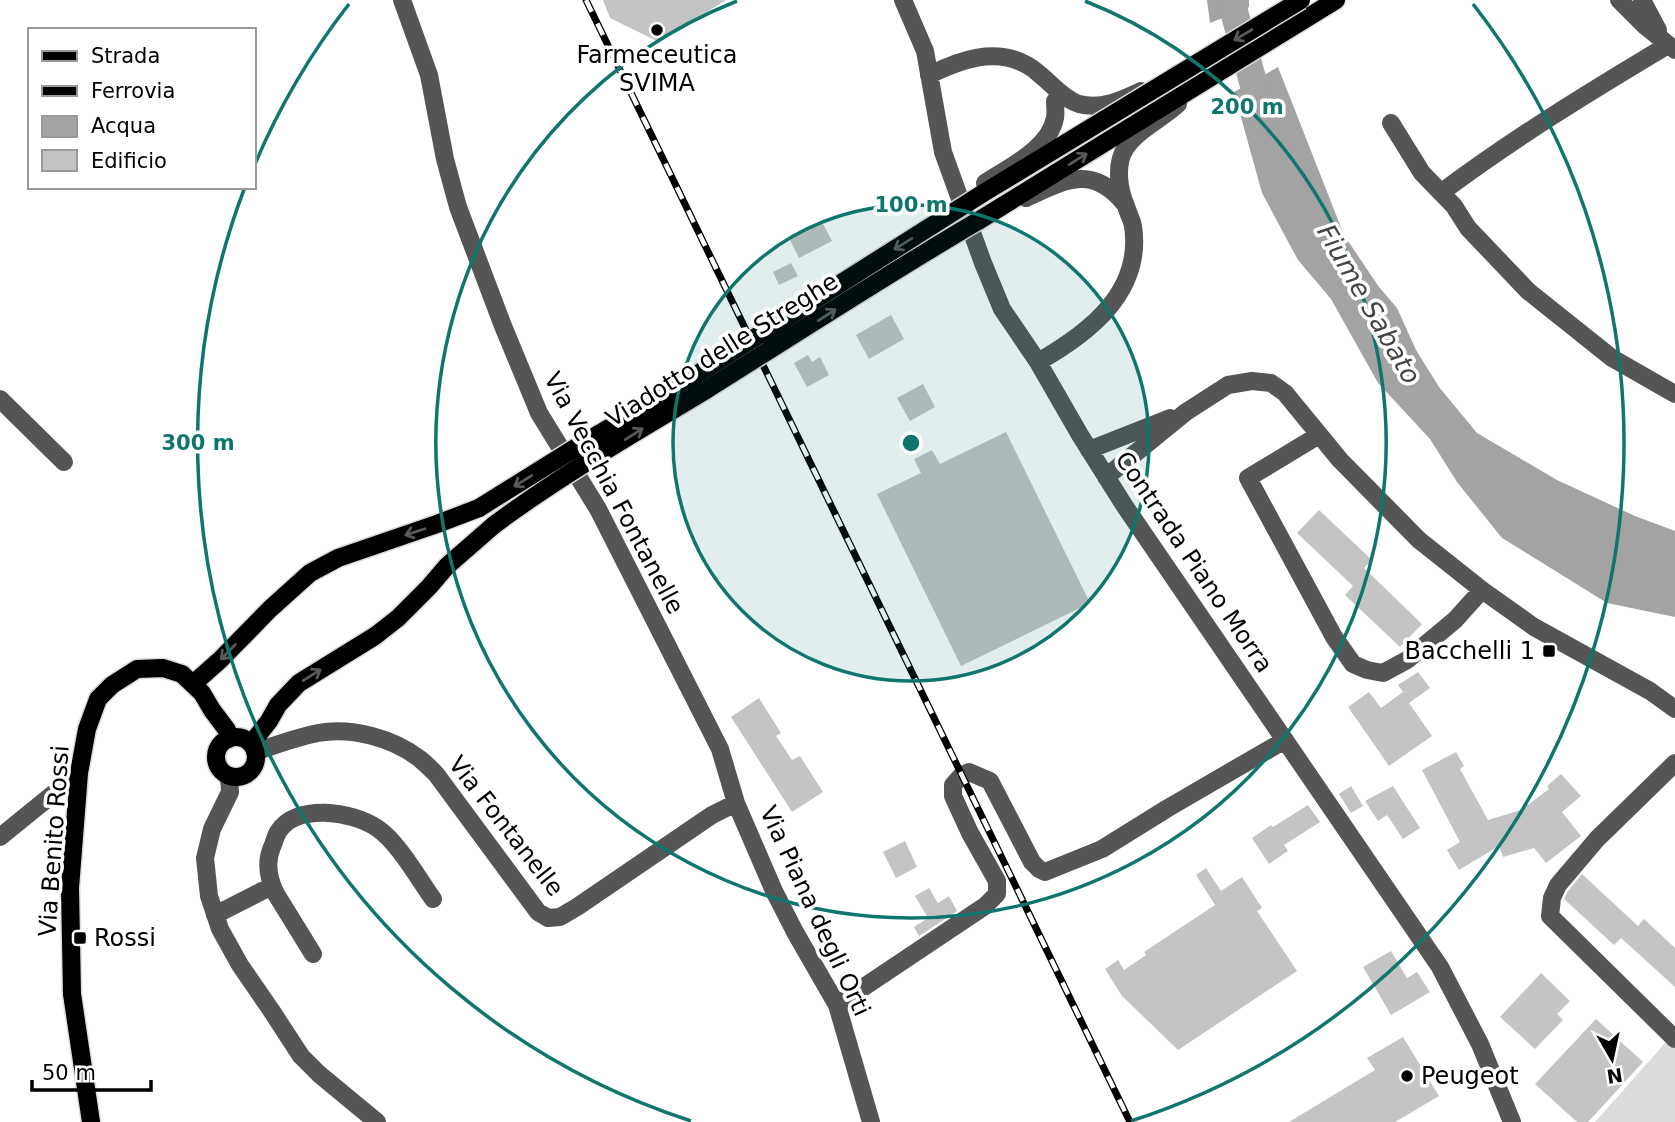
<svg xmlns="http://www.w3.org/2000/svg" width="1675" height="1122" viewBox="0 0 1675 1122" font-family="'DejaVu Sans',sans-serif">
  <rect width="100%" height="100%" fill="#fff"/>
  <path fill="#dcdcdc" d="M 1667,1041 L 1675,1048 L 1675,1122 L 1595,1122 Z"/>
  <path fill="#a3a3a3" d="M 1207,0 L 1249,0 L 1249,7 L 1210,23 Z
    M 1278,67 L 1344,235 L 1379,287 L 1397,308 L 1416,350 L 1439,387 L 1477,433 L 1557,480 L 1635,516 L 1675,531 L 1675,617 L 1607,603 L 1502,538 L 1457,482 L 1430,439 L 1378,383 L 1331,299 L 1298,260 L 1262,193 L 1234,92 Z"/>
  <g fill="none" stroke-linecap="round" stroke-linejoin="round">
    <path stroke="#a3a3a3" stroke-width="28" d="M 1231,0 L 1260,108 L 1265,118"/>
  </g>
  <path fill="#c4c4c4" d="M 603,0 L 726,0 L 659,42 L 610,18 Z
    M 822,222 L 832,241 L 799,258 L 789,238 Z
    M 791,263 L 798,276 L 779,285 L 773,272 Z
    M 891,315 L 904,339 L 869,359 L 856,335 Z
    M 808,355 L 812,362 L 820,357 L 829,375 L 807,387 L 794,363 Z
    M 923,384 L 935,407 L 910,421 L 897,398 Z
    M 1006,432 L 1090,603 L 961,666 L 877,494 L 921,473 L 914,459 L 932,450 L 940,464 Z
    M 1319,510 L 1372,560 L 1364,568 L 1422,624 L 1400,647 L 1345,595 L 1353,586 L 1297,533 Z
    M 1418,672 L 1430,688 L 1409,703 L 1432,736 L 1389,766 L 1348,707 L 1369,692 L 1381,708 L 1403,692 L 1398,685 Z
    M 759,698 L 781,733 L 776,736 L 792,760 L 800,756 L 823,792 L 792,812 L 731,717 Z
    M 1456,752 L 1464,766 L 1460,769 L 1488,820 L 1521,810 L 1549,789 L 1547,786 L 1561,774 L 1581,796 L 1562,812 L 1581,836 L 1546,863 L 1534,848 L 1503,857 L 1499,846 L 1459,870 L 1447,850 L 1460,842 L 1422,770 Z
    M 1351,786 L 1363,806 L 1351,813 L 1339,794 Z
    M 1393,786 L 1420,828 L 1403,839 L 1387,815 L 1378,821 L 1365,801 Z
    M 1308,805 L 1320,822 L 1284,845 L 1288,851 L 1269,864 L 1252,838 L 1271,825 L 1273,827 Z
    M 905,841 L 917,867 L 896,878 L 883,852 Z
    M 1206,868 L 1221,891 L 1242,877 L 1262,908 L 1257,911 L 1297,971 L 1178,1050 L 1122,996 L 1105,969 L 1118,960 L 1124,970 L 1146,955 L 1144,952 L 1215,905 L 1196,875 Z
    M 1582,874 L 1638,926 L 1644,919 L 1675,948 L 1675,987 L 1621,938 L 1614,945 L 1564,899 L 1568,891 Z
    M 929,888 L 938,903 L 949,896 L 957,911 L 919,936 L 914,927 L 928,918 L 915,896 Z
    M 1391,951 L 1407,978 L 1417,972 L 1430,992 L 1391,1015 L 1363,967 Z
    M 1541,973 L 1570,1001 L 1557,1014 L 1563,1020 L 1535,1049 L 1500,1017 Z
    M 1596,1019 L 1643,1062 L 1588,1122 L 1577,1122 L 1535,1084 Z
    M 1403,1037 L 1439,1096 L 1395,1122 L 1289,1122 L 1375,1070 L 1367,1058 Z"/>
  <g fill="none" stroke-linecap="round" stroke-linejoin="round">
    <defs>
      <path id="major" d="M 978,221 L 1336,0
        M 193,684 L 220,660 L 270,609 L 310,573 L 338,558 L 437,524 L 479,508
        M216 757a20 20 0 1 1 40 0a20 20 0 1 1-40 0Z
        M 251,744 L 269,721 L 278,705 L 299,683 L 375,636 L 398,618 L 429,587 L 447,566 L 494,525
        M 91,1122 L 72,994 L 70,888 L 79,773 L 87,729 L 98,699 L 112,685 L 137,669 L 163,668 L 182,674 L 202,693 L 212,710 L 227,730 L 229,739"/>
    </defs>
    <use href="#major" stroke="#dbdbdb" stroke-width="21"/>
    <path stroke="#555" stroke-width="18" d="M 402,0 L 429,75 L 445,159 L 458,207 L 503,326 L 539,413 L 598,509 L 720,749 L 736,803 L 774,891 L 795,932 L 837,1005 L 871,1122
      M 903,0 L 925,51 L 943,152 L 983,263 L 1002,309 L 1038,362 L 1080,435 L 1124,505 L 1440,967 L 1480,1044 L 1512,1122
      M 1619,0 L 1644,25 L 1675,50
      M 1642,0 L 1658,30
      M 929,75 C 960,60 995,47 1027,65 C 1033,68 1039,74 1044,78 C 1054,87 1066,100 1079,104 C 1101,110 1122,100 1141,91
      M 1391,123 L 1422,173 L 1454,206 L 1468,228 L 1528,291 L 1612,358 L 1675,394
      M 1442,192 C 1514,138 1591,91 1668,45
      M 1026,198 C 1065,180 1092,164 1124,203
      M 1038,362 C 1089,333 1143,292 1133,226 C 1132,220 1128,213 1126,206 C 1119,190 1115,165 1125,149 C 1137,130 1162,119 1178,104
      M 0,399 L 64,462
      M 1319,435 L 1248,478 L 1334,637 L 1353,664 L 1367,670 L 1383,673 L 1407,660 L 1455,620 L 1482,590
      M 1089,450 L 1170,418
      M 1106,477 L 1186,412 L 1228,385 L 1252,381 L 1271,383 L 1285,393 L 1340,460 L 1419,540 L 1482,590 L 1534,627 L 1650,691 L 1675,709
      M 255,752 C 276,745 297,737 318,733 C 352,727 393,738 420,759 C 426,764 431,769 436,774 L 538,912 L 548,918 L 560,917 L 577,907 L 712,815 L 736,803
      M 1675,763 L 1597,839 L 1558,885 L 1552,898 L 1550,916 L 1675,1039
      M 229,776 L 230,792 L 212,829 L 205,858 L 209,896 L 220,929 L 240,965 L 271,1010 L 301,1056 L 319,1074 L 377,1122
      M 0,837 L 79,773
      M 215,915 L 272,886
      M 313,954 L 276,894 C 269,880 265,863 272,847 C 274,843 275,837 278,832 C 296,803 352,811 377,828 C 398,842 418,878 433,899
      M 837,1005 L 985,906 L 997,894 L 997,881 L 970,833 L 953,796 L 953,785 L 962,775 L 969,772 L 990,781 L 1032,862 L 1039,869 L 1045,872 L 1102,849 L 1168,808 L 1285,740"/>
    <use href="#major" stroke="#000" stroke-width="18"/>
    <defs>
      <path id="rail" d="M 586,0 L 1130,1122"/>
    </defs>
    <use href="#rail" stroke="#000" stroke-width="7"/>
    <use href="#rail" stroke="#fff" stroke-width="4.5" stroke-dasharray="13" stroke-linecap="butt"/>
    <defs>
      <path id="major-bridge" d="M 479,508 L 580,445 L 655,401 L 985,192 L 1301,0
        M 494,525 C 561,475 635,433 706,390 C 797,333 886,275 978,221"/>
    </defs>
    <use href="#major-bridge" stroke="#dbdbdb" stroke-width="21" stroke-linecap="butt"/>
    <path stroke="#555" stroke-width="18" d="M 985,183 C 1009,167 1049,149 1055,118 C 1056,113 1055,106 1055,101"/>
    <use href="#major-bridge" stroke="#000" stroke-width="18"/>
  </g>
  <defs><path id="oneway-shaft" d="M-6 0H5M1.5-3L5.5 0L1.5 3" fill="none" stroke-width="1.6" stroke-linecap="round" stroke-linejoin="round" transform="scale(1.75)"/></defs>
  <g stroke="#595959">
    <use href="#oneway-shaft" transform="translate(1243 35) rotate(149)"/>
    <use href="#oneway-shaft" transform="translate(1078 159) rotate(-32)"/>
    <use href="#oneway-shaft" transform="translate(903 244) rotate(148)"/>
    <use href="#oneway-shaft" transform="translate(827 315) rotate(-33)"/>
    <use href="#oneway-shaft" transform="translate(634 434) rotate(-32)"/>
    <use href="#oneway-shaft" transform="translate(523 481) rotate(148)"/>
    <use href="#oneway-shaft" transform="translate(415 532) rotate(162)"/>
    <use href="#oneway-shaft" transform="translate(228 652) rotate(135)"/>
    <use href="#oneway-shaft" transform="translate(312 675) rotate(-32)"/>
  </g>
  <circle cx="911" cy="443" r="238" fill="#0f766e" fill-opacity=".12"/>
  <g fill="none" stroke="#0f766e" stroke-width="3.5">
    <circle cx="911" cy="443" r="238"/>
    <path d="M1085 1A475 475 0 1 1 737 1"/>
    <path d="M691 1121A713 713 0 0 1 245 187M255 164A713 713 0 0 1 349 4M1473 4A713 713 0 0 1 1131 1121"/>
  </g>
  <g fill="#000" stroke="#fff" stroke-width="2.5">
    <circle cx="657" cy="30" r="7"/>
    <rect x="1542" y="644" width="14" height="14" rx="3.5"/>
    <rect x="73" y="931" width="14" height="14" rx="3.5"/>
    <circle cx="1407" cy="1076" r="7"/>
  </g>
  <g text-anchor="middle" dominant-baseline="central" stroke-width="7" stroke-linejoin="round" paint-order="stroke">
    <g font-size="24" fill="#000" stroke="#fff" text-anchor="start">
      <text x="657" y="55" text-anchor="middle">Farmeceutica<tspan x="657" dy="28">SVIMA</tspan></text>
      <text x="1535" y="651" text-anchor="end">Bacchelli 1</text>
      <text x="94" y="938">Rossi</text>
      <text x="1421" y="1076">Peugeot</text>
    </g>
    <g font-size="24" fill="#000" stroke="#fff">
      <text transform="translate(722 350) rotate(-32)">Viadotto delle Streghe</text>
      <text transform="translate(614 493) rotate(62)">Via Vecchia Fontanelle</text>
      <text transform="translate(1194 562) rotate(56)">Contrada Piano Morra</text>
      <text transform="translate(506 826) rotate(52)">Via Fontanelle</text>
      <text transform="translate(54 841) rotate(-86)">Via Benito Rossi</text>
      <text transform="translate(815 911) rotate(65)">Via Piana degli Orti</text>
    </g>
    <g font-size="26" font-style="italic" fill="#444" stroke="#fff">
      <text transform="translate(1369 304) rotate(60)">Fiume Sabato</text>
    </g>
  </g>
  <circle cx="911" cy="443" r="10" fill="#0f766e" stroke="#fff" stroke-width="3.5"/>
  <g font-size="21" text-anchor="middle" font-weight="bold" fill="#0f766e" stroke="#fff" stroke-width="7" stroke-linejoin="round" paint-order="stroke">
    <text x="1247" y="114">200 m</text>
    <text x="911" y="212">100 m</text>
    <text x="198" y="450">300 m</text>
  </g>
  <rect x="28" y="28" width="228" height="161" fill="#ffffff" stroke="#999999" stroke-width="2"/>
  <rect x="42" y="51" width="35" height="10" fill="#000000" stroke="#999999" stroke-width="2"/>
  <text x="91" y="63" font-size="21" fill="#000000">Strada</text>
  <rect x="42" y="86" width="35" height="10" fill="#000000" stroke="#999999" stroke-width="2"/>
  <text x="91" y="98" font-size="21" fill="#000000">Ferrovia</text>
  <rect x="42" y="116" width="35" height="21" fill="#a3a3a3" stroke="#999999" stroke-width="2"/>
  <text x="91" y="133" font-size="21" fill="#000000">Acqua</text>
  <rect x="42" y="150" width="35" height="21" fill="#c4c4c4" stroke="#999999" stroke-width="2"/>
  <text x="91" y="168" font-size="21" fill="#000000">Edificio</text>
  <g transform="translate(1612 1059) rotate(171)" stroke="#ffffff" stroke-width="5" paint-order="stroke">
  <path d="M0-5L12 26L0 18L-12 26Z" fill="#000000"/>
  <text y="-10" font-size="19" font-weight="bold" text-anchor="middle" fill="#000000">N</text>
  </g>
  <path d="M32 1080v10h119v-10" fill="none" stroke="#000000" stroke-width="3.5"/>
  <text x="42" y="1080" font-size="21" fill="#000000" stroke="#ffffff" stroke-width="5" paint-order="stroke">50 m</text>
</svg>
